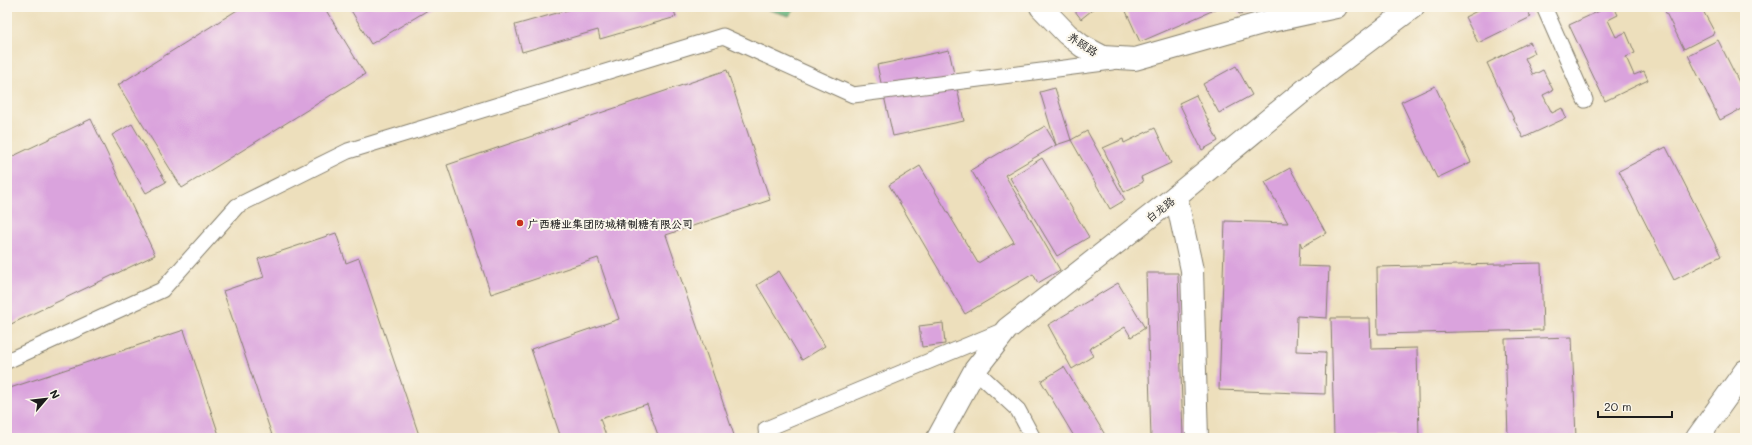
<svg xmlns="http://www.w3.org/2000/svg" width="1752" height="445" viewBox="0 0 1752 445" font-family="Mali,'LXGW WenKai TC',sans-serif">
  <rect width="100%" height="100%" fill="#fbf7ec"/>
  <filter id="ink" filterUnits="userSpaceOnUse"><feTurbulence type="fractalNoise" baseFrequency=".025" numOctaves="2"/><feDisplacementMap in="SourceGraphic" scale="8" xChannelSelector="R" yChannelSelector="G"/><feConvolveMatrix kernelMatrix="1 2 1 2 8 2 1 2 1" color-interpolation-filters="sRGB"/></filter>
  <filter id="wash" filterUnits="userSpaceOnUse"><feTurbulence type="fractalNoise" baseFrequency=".012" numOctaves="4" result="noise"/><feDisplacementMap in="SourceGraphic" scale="16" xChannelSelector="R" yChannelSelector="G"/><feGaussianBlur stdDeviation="0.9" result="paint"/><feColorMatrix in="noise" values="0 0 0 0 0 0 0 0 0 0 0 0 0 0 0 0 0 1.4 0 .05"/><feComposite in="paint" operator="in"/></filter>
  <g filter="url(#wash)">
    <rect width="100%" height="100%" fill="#eddfbc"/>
    <path fill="#66b27a" stroke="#41674b" d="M 759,7 L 798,7 L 789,16 Z"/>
    <g id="blocks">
      <path fill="#daa3dd" d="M 242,7 L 324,7 L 365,74 L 182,188 L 118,85 Z
        M 349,7 L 433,7 L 371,44 Z
        M 578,7 L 673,7 L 676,17 L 600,39 L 598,30 L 522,52 L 515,25 Z
        M 1072,7 L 1096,7 L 1081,19 Z
        M 1124,7 L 1221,7 L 1140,42 Z
        M 1237,7 L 1266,7 L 1266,8 L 1239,14 Z
        M 1485,7 L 1525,7 L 1531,17 L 1478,43 L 1465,17 Z
        M 1608,7 L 1614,7 L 1618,15 L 1608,20 L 1616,37 L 1626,32 L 1635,53 L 1626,57 L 1634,75 L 1644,71 L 1648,80 L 1605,101 L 1569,25 Z
        M 1663,7 L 1701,7 L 1715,33 L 1684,49 Z
        M 1718,40 L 1745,94 L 1745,107 L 1720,120 L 1688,55 Z
        M 1530,42 L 1535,53 L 1525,58 L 1533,75 L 1543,70 L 1553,90 L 1543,95 L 1552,113 L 1562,108 L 1566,118 L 1523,138 L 1487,63 Z
        M 949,50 L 964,121 L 893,136 L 877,65 Z
        M 1236,66 L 1252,95 L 1219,113 L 1203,84 Z
        M 727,70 L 770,200 L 666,235 L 735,438 L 659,438 L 647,404 L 600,419 L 607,438 L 561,438 L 531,349 L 619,319 L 598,258 L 491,294 L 447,165 Z
        M 1435,86 L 1471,162 L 1437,178 L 1401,102 Z
        M 1055,88 L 1071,140 L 1056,145 L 1005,175 L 1060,270 L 1038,283 L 1033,274 L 965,314 L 889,185 L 920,166 L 978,263 L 1014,242 L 971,170 L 1045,126 L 1056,145 L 1040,92 Z
        M 1196,95 L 1218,141 L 1202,150 L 1179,103 Z
        M 91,119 L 155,255 L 7,326 L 7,159 Z
        M 132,124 L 166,182 L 146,193 L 112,135 Z
        M 1155,128 L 1171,163 L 1141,177 L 1143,182 L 1124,192 L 1103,148 L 1123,139 L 1124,143 Z
        M 1087,131 L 1125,200 L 1110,209 L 1071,140 Z
        M 1666,147 L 1721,256 L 1674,280 L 1619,171 Z
        M 1042,158 L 1089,237 L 1057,256 L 1010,178 Z
        M 1290,168 L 1326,233 L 1302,247 L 1300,242 L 1299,266 L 1329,267 L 1327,318 L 1297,316 L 1296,351 L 1326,352 L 1325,394 L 1219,390 L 1225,221 L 1288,223 L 1265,182 Z
        M 336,233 L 346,263 L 359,258 L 420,438 L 273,438 L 223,291 L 264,277 L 258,259 Z
        M 1541,263 L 1543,330 L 1378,334 L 1377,267 Z
        M 779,271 L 825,346 L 802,360 L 757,285 Z
        M 1146,273 L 1178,273 L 1183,438 L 1151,438 Z
        M 1118,283 L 1145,328 L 1131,337 L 1125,327 L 1089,349 L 1093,356 L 1072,369 L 1048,325 Z
        M 1331,318 L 1370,318 L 1371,349 L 1417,348 L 1419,438 L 1334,438 Z
        M 943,323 L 945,344 L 922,347 L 919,326 Z
        M 184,330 L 220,438 L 9,438 L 7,433 L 7,389 Z
        M 1572,337 L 1576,438 L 1508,438 L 1505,339 Z
        M 1064,367 L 1107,438 L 1075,438 L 1041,381 Z"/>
    </g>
  </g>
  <g filter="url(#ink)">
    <use href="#blocks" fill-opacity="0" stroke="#847e6c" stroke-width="1"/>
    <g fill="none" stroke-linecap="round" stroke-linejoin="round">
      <defs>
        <path id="lane" d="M 1544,7 L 1585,100
          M 7,361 L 162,290 L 237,206 L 348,151 L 723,36 L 853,95 L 1112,62
          M 975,370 L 1018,410 L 1033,438
          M 767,438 L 766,429 L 1004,330"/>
        <path id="street" d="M 1041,7 L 1067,34 L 1082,46 L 1103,57 L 1135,59 L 1262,23 L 1336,7
          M 1176,196 L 1192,270 L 1197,438
          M 1697,438 L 1745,371"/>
        <path id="secondary" d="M 938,438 L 975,370 L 1007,329 L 1176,196 L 1323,75 L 1413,7"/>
      </defs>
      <use href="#lane" stroke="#847e6c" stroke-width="17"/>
      <use href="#street" stroke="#847e6c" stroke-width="24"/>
      <use href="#secondary" stroke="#847e6c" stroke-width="24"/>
      <use href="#lane" stroke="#fff" stroke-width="15"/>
      <use href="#street" stroke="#fff" stroke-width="22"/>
      <use href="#secondary" stroke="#fff" stroke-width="22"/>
    </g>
  </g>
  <circle fill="#c8321e" stroke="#fbf7ec" stroke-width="1.5" cx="520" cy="223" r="4"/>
  <g text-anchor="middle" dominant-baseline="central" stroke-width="4" stroke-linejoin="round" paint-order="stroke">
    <g font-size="11" fill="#1c1c1c" stroke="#fbf7ec">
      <text transform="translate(1083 44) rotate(33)">养颐路</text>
      <text transform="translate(1160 209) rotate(-38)">白龙路</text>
    </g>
    <g font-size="11" font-weight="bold" fill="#1c1c1c" stroke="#fbf7ec" text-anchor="start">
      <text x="528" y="223">广西糖业集团防城精制糖有限公司</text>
    </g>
  </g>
  <rect width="1752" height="445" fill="none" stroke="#fbf7ec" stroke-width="24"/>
  <g transform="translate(46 399) rotate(62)" stroke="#fbf7ec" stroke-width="3" paint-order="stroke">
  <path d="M0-3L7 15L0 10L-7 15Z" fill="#1c1c1c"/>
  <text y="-6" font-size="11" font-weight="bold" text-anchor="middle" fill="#1c1c1c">N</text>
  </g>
  <path d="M1598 411v6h74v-6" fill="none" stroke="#1c1c1c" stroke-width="2"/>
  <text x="1604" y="411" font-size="12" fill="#1c1c1c" stroke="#fbf7ec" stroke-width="3" paint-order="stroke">20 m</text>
</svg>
